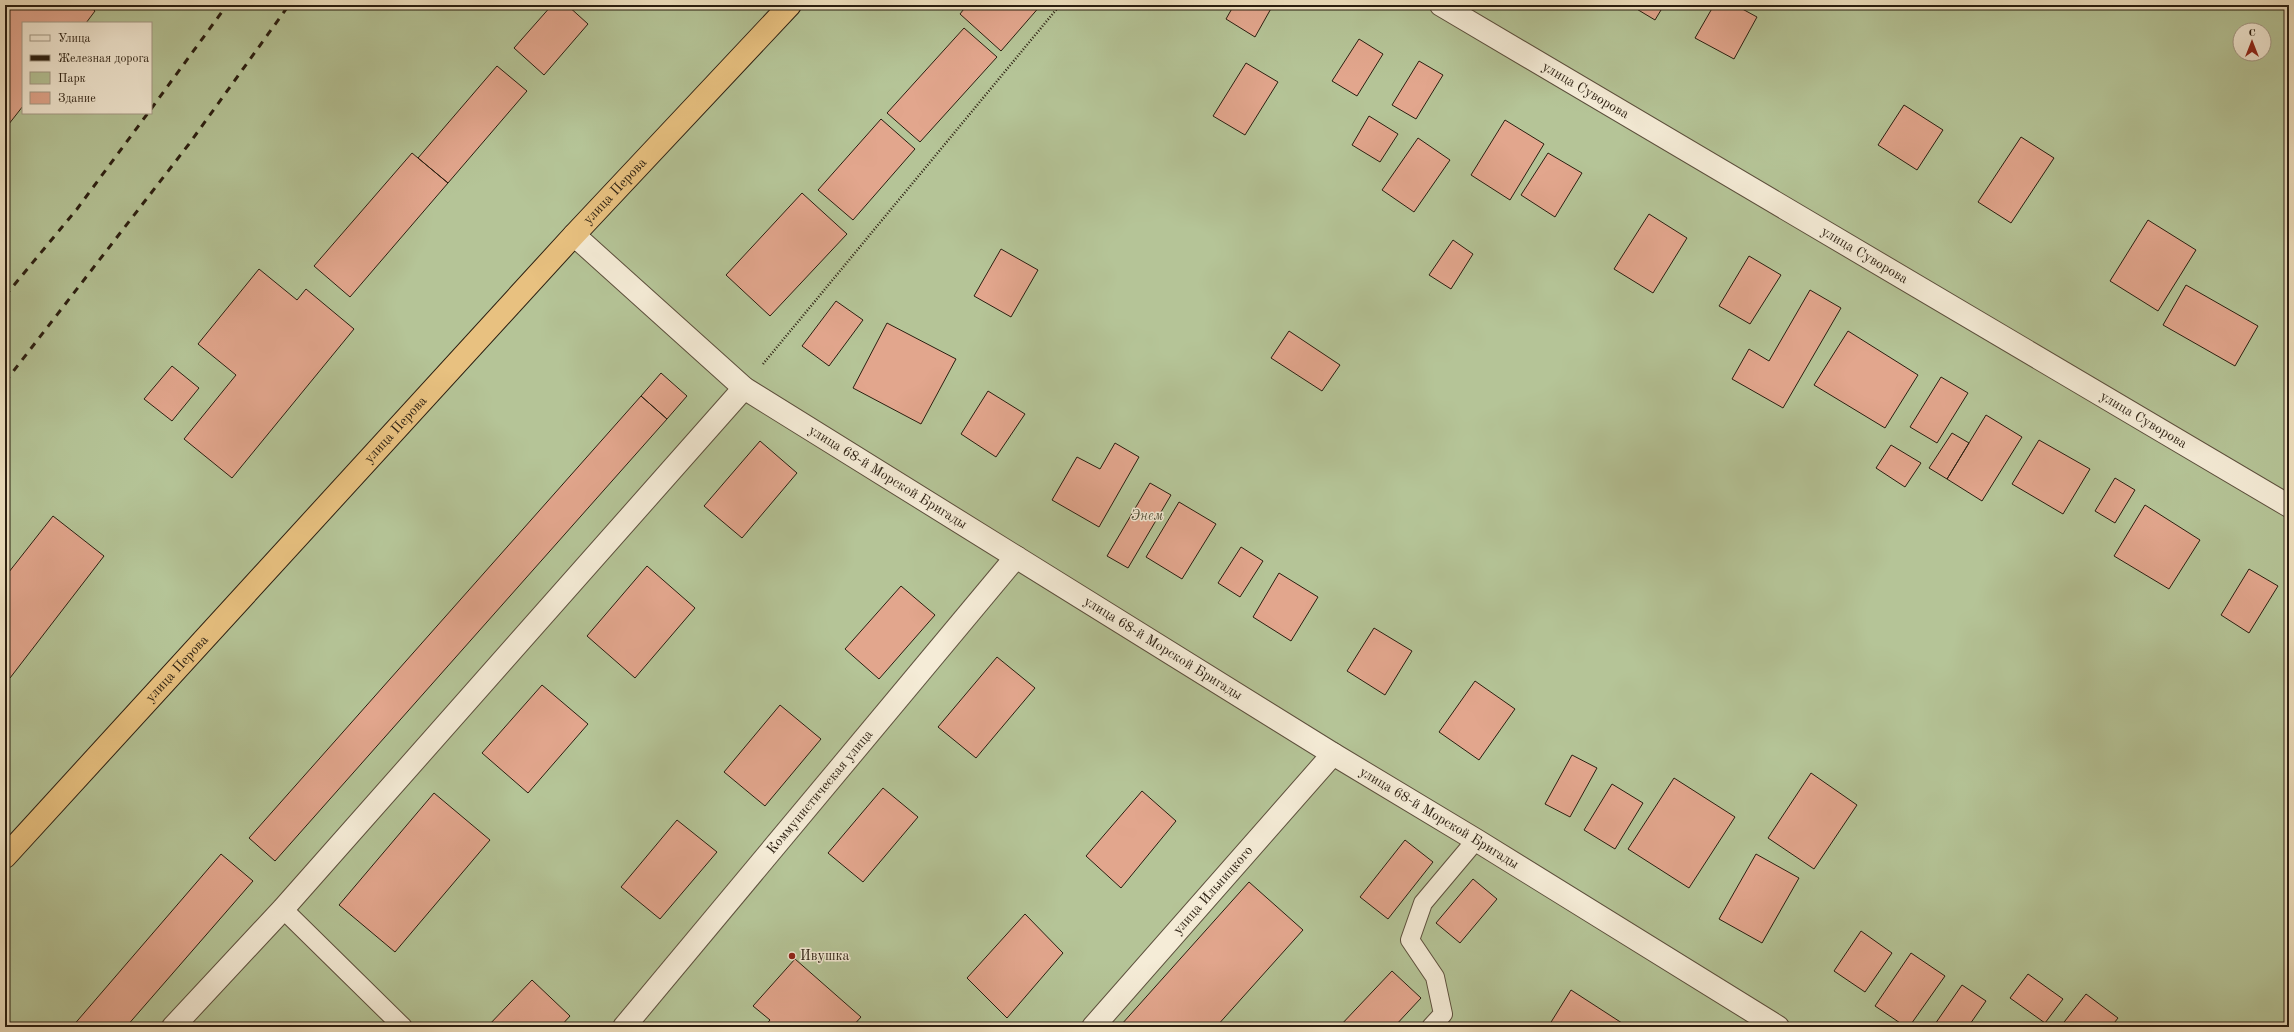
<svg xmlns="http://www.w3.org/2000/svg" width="2294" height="1032" viewBox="0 0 2294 1032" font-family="'Old Standard TT',serif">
  <rect width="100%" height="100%" fill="#f0e2c1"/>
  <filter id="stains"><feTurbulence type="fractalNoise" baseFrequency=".005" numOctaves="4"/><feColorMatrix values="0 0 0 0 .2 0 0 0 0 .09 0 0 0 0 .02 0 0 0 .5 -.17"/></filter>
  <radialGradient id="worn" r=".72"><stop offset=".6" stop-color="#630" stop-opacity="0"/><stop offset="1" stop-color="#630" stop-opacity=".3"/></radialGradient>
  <path fill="#b5c497" stroke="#707154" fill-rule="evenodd" d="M 5,5 L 2289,5 L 2289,1027 L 5,1027 ZM 23,23 L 151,23 L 151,113 L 23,113 ZM 2240,30 L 2264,30 L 2264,54 L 2240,54 Z"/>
  <path fill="#e2a68d" stroke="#2a1e10" d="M 5,5 L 88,5 L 95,11 L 86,23 L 23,23 L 23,106 L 5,129 Z
    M 552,5 L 567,5 L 588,24 L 544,75 L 514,48 Z
    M 967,5 L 1041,5 L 1001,51 L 960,14 Z
    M 1234,5 L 1273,5 L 1255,37 L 1226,19 Z
    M 1630,5 L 1664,5 L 1655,20 Z
    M 1714,5 L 1735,5 L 1757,17 L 1734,59 L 1695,38 Z
    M 964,28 L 997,57 L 920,142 L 887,113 Z
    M 1359,39 L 1383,54 L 1357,96 L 1332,81 Z
    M 1419,61 L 1443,75 L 1416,119 L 1392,105 Z
    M 1246,63 L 1278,82 L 1245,135 L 1213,116 Z
    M 497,66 L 527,91 L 448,183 L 418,158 Z
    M 1904,105 L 1943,130 L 1917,170 L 1878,145 Z
    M 1369,116 L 1398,134 L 1380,162 L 1352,145 Z
    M 881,119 L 915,149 L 853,220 L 818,190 Z
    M 1505,120 L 1544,144 L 1510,200 L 1471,175 Z
    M 2021,137 L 2054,158 L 2011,223 L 1978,202 Z
    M 1418,138 L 1450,160 L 1414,212 L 1382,190 Z
    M 412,153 L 448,183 L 350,297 L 314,266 Z
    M 1548,153 L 1582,173 L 1555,217 L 1521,195 Z
    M 802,193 L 847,234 L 770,316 L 726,275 Z
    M 1649,214 L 1687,238 L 1653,293 L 1614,269 Z
    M 2148,220 L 2196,250 L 2158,311 L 2110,281 Z
    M 1453,240 L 1473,254 L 1451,289 L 1429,275 Z
    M 1001,249 L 1038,270 L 1011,317 L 974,296 Z
    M 1749,256 L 1781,275 L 1750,324 L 1719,306 Z
    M 259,269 L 297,300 L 306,289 L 354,329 L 232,478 L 184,439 L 236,375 L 198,344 Z
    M 2186,285 L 2258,326 L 2235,366 L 2163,325 Z
    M 1810,290 L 1841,308 L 1783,408 L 1732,379 L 1749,349 L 1769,361 Z
    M 836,301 L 863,320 L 829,366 L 802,346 Z
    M 887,323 L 956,359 L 921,424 L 853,388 Z
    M 1289,331 L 1340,365 L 1322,391 L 1271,358 Z
    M 1848,331 L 1918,375 L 1885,428 L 1814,385 Z
    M 172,366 L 199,388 L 172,421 L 144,399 Z
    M 661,373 L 687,396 L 667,419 L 641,396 Z
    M 1941,377 L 1968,393 L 1937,443 L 1910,427 Z
    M 988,391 L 1025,414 L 996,457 L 961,434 Z
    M 641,396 L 667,419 L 275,861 L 249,838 Z
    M 1986,415 L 2022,437 L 1982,501 L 1947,479 Z
    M 1952,433 L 1969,443 L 1947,479 L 1929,468 Z
    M 2039,440 L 2090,469 L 2063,514 L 2012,484 Z
    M 760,441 L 797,473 L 742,538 L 704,506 Z
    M 1115,443 L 1139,457 L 1099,527 L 1052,500 L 1077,457 L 1100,469 Z
    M 1891,445 L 1921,463 L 1905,487 L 1876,468 Z
    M 2115,478 L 2135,490 L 2115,523 L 2095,511 Z
    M 1150,483 L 1171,495 L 1128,568 L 1107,556 Z
    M 1179,502 L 1216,524 L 1182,579 L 1146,557 Z
    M 2145,505 L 2200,540 L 2169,589 L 2114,556 Z
    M 53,516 L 104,556 L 10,678 L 5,674 L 5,577 Z
    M 1241,547 L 1263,561 L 1240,597 L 1218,583 Z
    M 647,566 L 695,608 L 635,678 L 587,636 Z
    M 2249,569 L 2278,586 L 2249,633 L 2221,615 Z
    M 1279,573 L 1318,597 L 1291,641 L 1253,617 Z
    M 901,586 L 935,615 L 879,679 L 845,649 Z
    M 1374,628 L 1412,651 L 1385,695 L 1347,671 Z
    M 997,657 L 1035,688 L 976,758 L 938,727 Z
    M 1475,681 L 1515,709 L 1479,760 L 1439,732 Z
    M 542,685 L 588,724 L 528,793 L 482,753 Z
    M 780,705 L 821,739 L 765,806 L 724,772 Z
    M 1572,755 L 1597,768 L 1570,817 L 1545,804 Z
    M 1811,773 L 1857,805 L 1814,869 L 1768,838 Z
    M 1674,778 L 1735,817 L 1689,888 L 1628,849 Z
    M 1612,784 L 1643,803 L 1615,849 L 1584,830 Z
    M 883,788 L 918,817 L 863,882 L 828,853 Z
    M 1142,791 L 1176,821 L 1121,888 L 1086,856 Z
    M 434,793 L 490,840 L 395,952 L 339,905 Z
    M 677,820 L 717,852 L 660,919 L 621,887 Z
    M 1405,840 L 1433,862 L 1388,919 L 1360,897 Z
    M 221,854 L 253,881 L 126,1027 L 72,1027 Z
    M 1756,854 L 1799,878 L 1762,943 L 1719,919 Z
    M 1473,879 L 1497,899 L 1460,943 L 1436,923 Z
    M 1249,882 L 1303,930 L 1216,1027 L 1123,1027 L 1121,1025 Z
    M 1025,914 L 1063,953 L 1007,1018 L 967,978 Z
    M 1861,931 L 1892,953 L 1865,992 L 1834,971 Z
    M 1911,953 L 1945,976 L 1909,1027 L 1906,1027 L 1875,1006 Z
    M 795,959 L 861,1017 L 852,1027 L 764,1027 L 770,1020 L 753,1006 Z
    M 1392,971 L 1421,998 L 1394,1027 L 1339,1027 Z
    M 2028,974 L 2063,999 L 2045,1023 L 2010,998 Z
    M 532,980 L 570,1016 L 560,1027 L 487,1027 Z
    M 1962,985 L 1986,1001 L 1968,1027 L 1933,1027 Z
    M 1571,990 L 1625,1025 L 1624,1027 L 1548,1027 Z
    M 2086,994 L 2118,1018 L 2111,1027 L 2061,1026 Z"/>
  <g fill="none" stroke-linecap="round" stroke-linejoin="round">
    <defs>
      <path id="service" d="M 283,909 L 403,1027
        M 1431,1027 L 1443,1014 L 1435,977 L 1410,940 L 1423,903 L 1476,840"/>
      <g id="minor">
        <path id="s1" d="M 1441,5 L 2289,506"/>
        <path id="s2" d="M 574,235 L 744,388 L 1333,754 L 1476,840 L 1778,1027"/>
        <path d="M 173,1027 L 283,909 L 744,388"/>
        <path id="s3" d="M 624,1027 L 1016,557"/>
        <path id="s4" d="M 1093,1027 L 1333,754"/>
      </g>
      <g id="trunk">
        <path id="s5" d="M 5,857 L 574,235 L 790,5"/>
      </g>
    </defs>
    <use href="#service" stroke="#5c4f3c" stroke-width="20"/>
    <use href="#minor" stroke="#5c4f3c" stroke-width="24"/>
    <use href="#trunk" stroke="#2a1e10" stroke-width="24"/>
    <path stroke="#2a1e10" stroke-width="2.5" stroke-dasharray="1 2" stroke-linecap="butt" d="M 763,364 L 1060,5"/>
    <use href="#service" stroke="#f5ecd7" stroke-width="18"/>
    <use href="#minor" stroke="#f5ecd7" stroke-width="22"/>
    <use href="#trunk" stroke="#e8c180" stroke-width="22"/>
    <path stroke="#2a1e10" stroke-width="3" stroke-dasharray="7 7" stroke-linecap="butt" d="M 151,109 L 227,5
      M 5,296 L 77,209 L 148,113
      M 5,382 L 189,144 L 289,5"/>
  </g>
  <circle fill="#8f2418" stroke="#f5ecd7" stroke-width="1.5" cx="792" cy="956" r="4"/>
  <g text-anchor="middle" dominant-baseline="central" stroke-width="3" stroke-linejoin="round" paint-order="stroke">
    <g font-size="14" fill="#2a1e10" stroke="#f5ecd7">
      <text stroke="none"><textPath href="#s1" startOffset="168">улица Суворова</textPath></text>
      <text stroke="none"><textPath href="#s5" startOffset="903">улица Перова</textPath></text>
      <text stroke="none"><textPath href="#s1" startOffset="492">улица Суворова</textPath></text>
      <text stroke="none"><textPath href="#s1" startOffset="816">улица Суворова</textPath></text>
      <text stroke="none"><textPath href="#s5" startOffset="579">улица Перова</textPath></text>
      <text stroke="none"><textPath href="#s2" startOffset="398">улица 68-й Морской Бригады</textPath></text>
      <text stroke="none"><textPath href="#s2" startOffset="722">улица 68-й Морской Бригады</textPath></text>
      <text stroke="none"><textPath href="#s5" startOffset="255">улица Перова</textPath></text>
      <text stroke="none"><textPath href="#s3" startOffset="306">Коммунистическая улица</textPath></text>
      <text stroke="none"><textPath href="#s2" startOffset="1046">улица 68-й Морской Бригады</textPath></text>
      <text stroke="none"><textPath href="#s4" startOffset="182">улица Ильницкого</textPath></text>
    </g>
    <g font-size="14" font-style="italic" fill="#545038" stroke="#f5ecd7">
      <text x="1147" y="516">Энем</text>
    </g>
    <g font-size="14" fill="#2a1e10" stroke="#f5ecd7" text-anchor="start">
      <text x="800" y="956">Ивушка</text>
    </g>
  </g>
  <rect width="2294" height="1032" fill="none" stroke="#f0e2c1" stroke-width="20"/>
  <rect x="6" y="6" width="2282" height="1020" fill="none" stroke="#2a1e10" stroke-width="2"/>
  <rect x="10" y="10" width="2274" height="1012" fill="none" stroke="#2a1e10"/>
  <rect x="22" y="22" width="130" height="92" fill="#f5ecd7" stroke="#a49a87"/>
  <rect x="30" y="35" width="20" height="6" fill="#f5ecd7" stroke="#a49a87"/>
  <text x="58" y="42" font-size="12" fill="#2a1e10">Улица</text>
  <rect x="30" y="55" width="20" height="6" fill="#2a1e10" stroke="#a49a87"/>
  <text x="58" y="62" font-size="12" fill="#2a1e10">Железная дорога</text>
  <rect x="30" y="72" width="20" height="12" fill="#b5c497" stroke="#a49a87"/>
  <text x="58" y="82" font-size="12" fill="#2a1e10">Парк</text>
  <rect x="30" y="92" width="20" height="12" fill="#e2a68d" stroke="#a49a87"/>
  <text x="58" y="102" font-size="12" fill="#2a1e10">Здание</text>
  <g transform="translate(2252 42)"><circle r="19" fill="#f5ecd7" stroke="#a49a87"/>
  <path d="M0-3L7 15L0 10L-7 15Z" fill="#8f2418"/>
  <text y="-6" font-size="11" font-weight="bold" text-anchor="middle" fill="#2a1e10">С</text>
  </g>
  <rect width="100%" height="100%" filter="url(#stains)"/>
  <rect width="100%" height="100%" fill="url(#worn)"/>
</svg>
